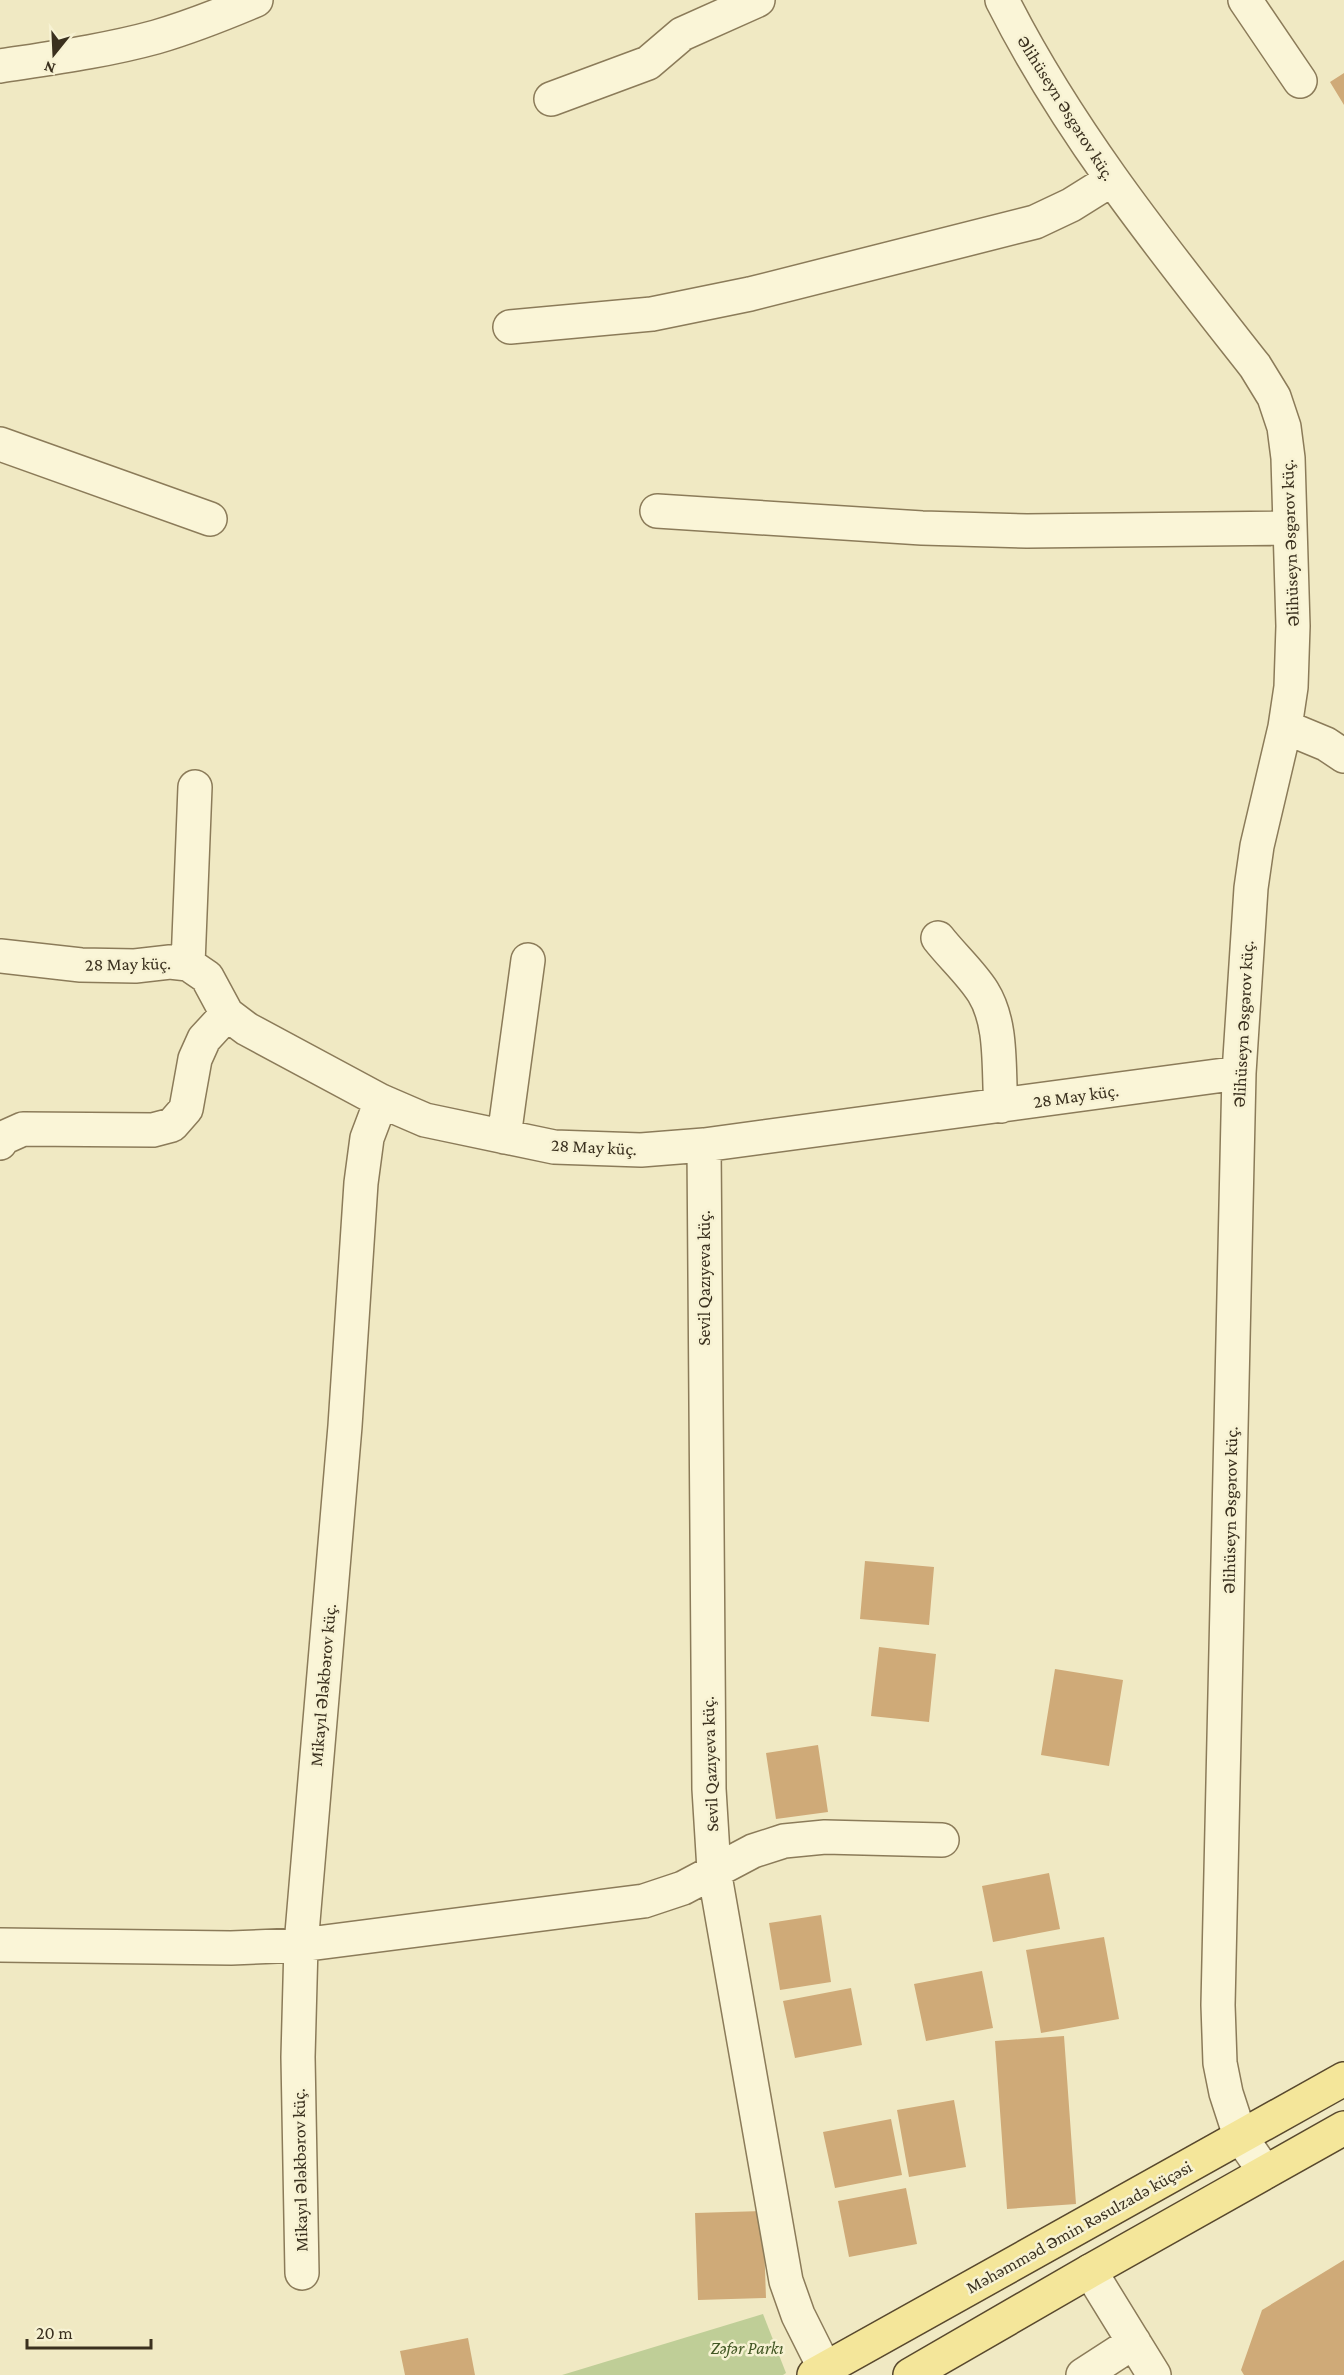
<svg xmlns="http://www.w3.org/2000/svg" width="1344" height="2375" viewBox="0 0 1344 2375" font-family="'Crimson Pro',serif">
  <rect width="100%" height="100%" fill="#f0e9c3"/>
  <path fill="#bfce97" d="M 763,2314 L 786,2373 L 783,2375 L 562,2375 Z"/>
  <path fill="#cfaa78" d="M 1344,73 L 1344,105 L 1330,82 Z
    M 865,1561 L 934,1567 L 929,1625 L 860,1619 Z
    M 879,1647 L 936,1654 L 929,1722 L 871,1716 Z
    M 1055,1669 L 1123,1680 L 1109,1766 L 1041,1755 Z
    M 818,1745 L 828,1812 L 776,1819 L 766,1753 Z
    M 1049,1873 L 1060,1929 L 993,1942 L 982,1886 Z
    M 821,1915 L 831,1982 L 780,1990 L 769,1923 Z
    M 1104,1937 L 1119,2019 L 1041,2033 L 1026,1950 Z
    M 982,1971 L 993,2028 L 926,2041 L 914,1984 Z
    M 851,1988 L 862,2045 L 795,2058 L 783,2001 Z
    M 1064,2036 L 1076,2204 L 1007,2209 L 995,2041 Z
    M 954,2100 L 966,2167 L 909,2177 L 897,2110 Z
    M 891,2119 L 902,2175 L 835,2188 L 823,2132 Z
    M 906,2188 L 917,2244 L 849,2257 L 838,2201 Z
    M 763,2211 L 766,2298 L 698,2300 L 695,2213 Z
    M 1344,2260 L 1344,2375 L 1244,2375 L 1241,2370 L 1262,2310 Z
    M 468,2338 L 475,2375 L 405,2375 L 400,2351 Z"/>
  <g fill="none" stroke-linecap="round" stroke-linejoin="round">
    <defs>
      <path id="minor" d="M 1002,0 C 1069,133 1163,249 1255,366 L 1274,397 L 1284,427 L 1288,458 L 1293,626 L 1291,687 L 1285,727 L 1257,846 L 1251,888 L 1239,1073 L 1218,2005 L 1220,2063 L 1226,2093 L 1240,2136 L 1265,2172
        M 1245,0 L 1300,81
        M 0,66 C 52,58 105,51 156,37 C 190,27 223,14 256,0
        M 551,99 L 648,63 L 682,34 L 758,0
        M 510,327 L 652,314 L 750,294 L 1035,222 L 1071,205 L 1111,180
        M 0,444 L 210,519
        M 657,511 L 922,528 L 1027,531 L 1290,528
        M 1285,727 L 1326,744 L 1344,756
        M 938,938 C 952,956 971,973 983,992 C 1003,1024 998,1069 1001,1106
        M 0,956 L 81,965 L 135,966 L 170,962 L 188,964 L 207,977 L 227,1014 L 247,1029 L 381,1101 L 425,1120 L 554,1147 L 641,1150 L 704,1145 L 1239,1073
        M 188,964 L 195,787
        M 504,1137 L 528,960
        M 0,1143 L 3,1138 L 23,1129 L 153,1130 L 172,1125 L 186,1109 L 195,1059 L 204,1039 L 227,1014
        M 704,1145 L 709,1789 L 714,1870 L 786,2281 L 798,2315 L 825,2369
        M 0,1945 L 231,1948 L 301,1945 L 644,1901 L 683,1888 L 753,1851 L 784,1841 L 825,1837 L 942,1840
        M 1090,2271 L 1154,2375
        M 302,2273 L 298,2057 L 301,1945 L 345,1426 L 361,1183 L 367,1138 L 381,1101
        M 1083,2375 L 1134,2342"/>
      <path id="major" d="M 814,2375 L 1344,2079
        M 910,2375 L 1090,2271 L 1344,2128"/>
    </defs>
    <use href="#minor" stroke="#8b7b59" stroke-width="36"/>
    <use href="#major" stroke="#58482d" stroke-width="36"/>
    <use href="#minor" stroke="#faf5d7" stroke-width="33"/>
    <use href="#major" stroke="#f4e69a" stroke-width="33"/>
  </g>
  <g text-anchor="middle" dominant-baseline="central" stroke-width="5" stroke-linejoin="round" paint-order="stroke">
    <g font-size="18" fill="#3a301e" stroke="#f7f2d3">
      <text transform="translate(1066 108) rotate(58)">Əlihüseyn Əsgərov küç.</text>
      <text transform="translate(1290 543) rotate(-92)">Əlihüseyn Əsgərov küç.</text>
      <text transform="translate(128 964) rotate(-1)">28 May küç.</text>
      <text transform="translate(1243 1024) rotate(-87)">Əlihüseyn Əsgərov küç.</text>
      <text transform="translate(1076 1096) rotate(-8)">28 May küç.</text>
      <text transform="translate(594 1147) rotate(3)">28 May küç.</text>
      <text transform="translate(704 1278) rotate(-90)">Sevil Qazıyeva küç.</text>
      <text transform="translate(1230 1510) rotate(-89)">Əlihüseyn Əsgərov küç.</text>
      <text transform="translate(323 1685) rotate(-85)">Mikayıl Ələkbərov küç.</text>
      <text transform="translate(710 1764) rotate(-92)">Sevil Qazıyeva küç.</text>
      <text transform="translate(300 2170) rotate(-91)">Mikayıl Ələkbərov küç.</text>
      <text transform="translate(1079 2227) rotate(-29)">Məhəmməd Əmin Rəsulzadə küçəsi</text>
    </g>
    <g font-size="18" font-style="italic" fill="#425724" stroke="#f7f2d3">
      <text x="747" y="2348">Zəfər Parkı</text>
    </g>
  </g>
  <g transform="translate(54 54) rotate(198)" stroke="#f7f2d3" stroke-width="4.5" paint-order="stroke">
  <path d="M0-4.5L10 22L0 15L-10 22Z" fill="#3a301e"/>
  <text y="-9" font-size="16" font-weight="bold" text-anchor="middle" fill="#3a301e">N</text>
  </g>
  <path d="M27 2339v9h124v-9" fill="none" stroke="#3a301e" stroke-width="3"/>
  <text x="36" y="2339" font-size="18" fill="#3a301e" stroke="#f7f2d3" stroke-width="4.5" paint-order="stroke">20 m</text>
</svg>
